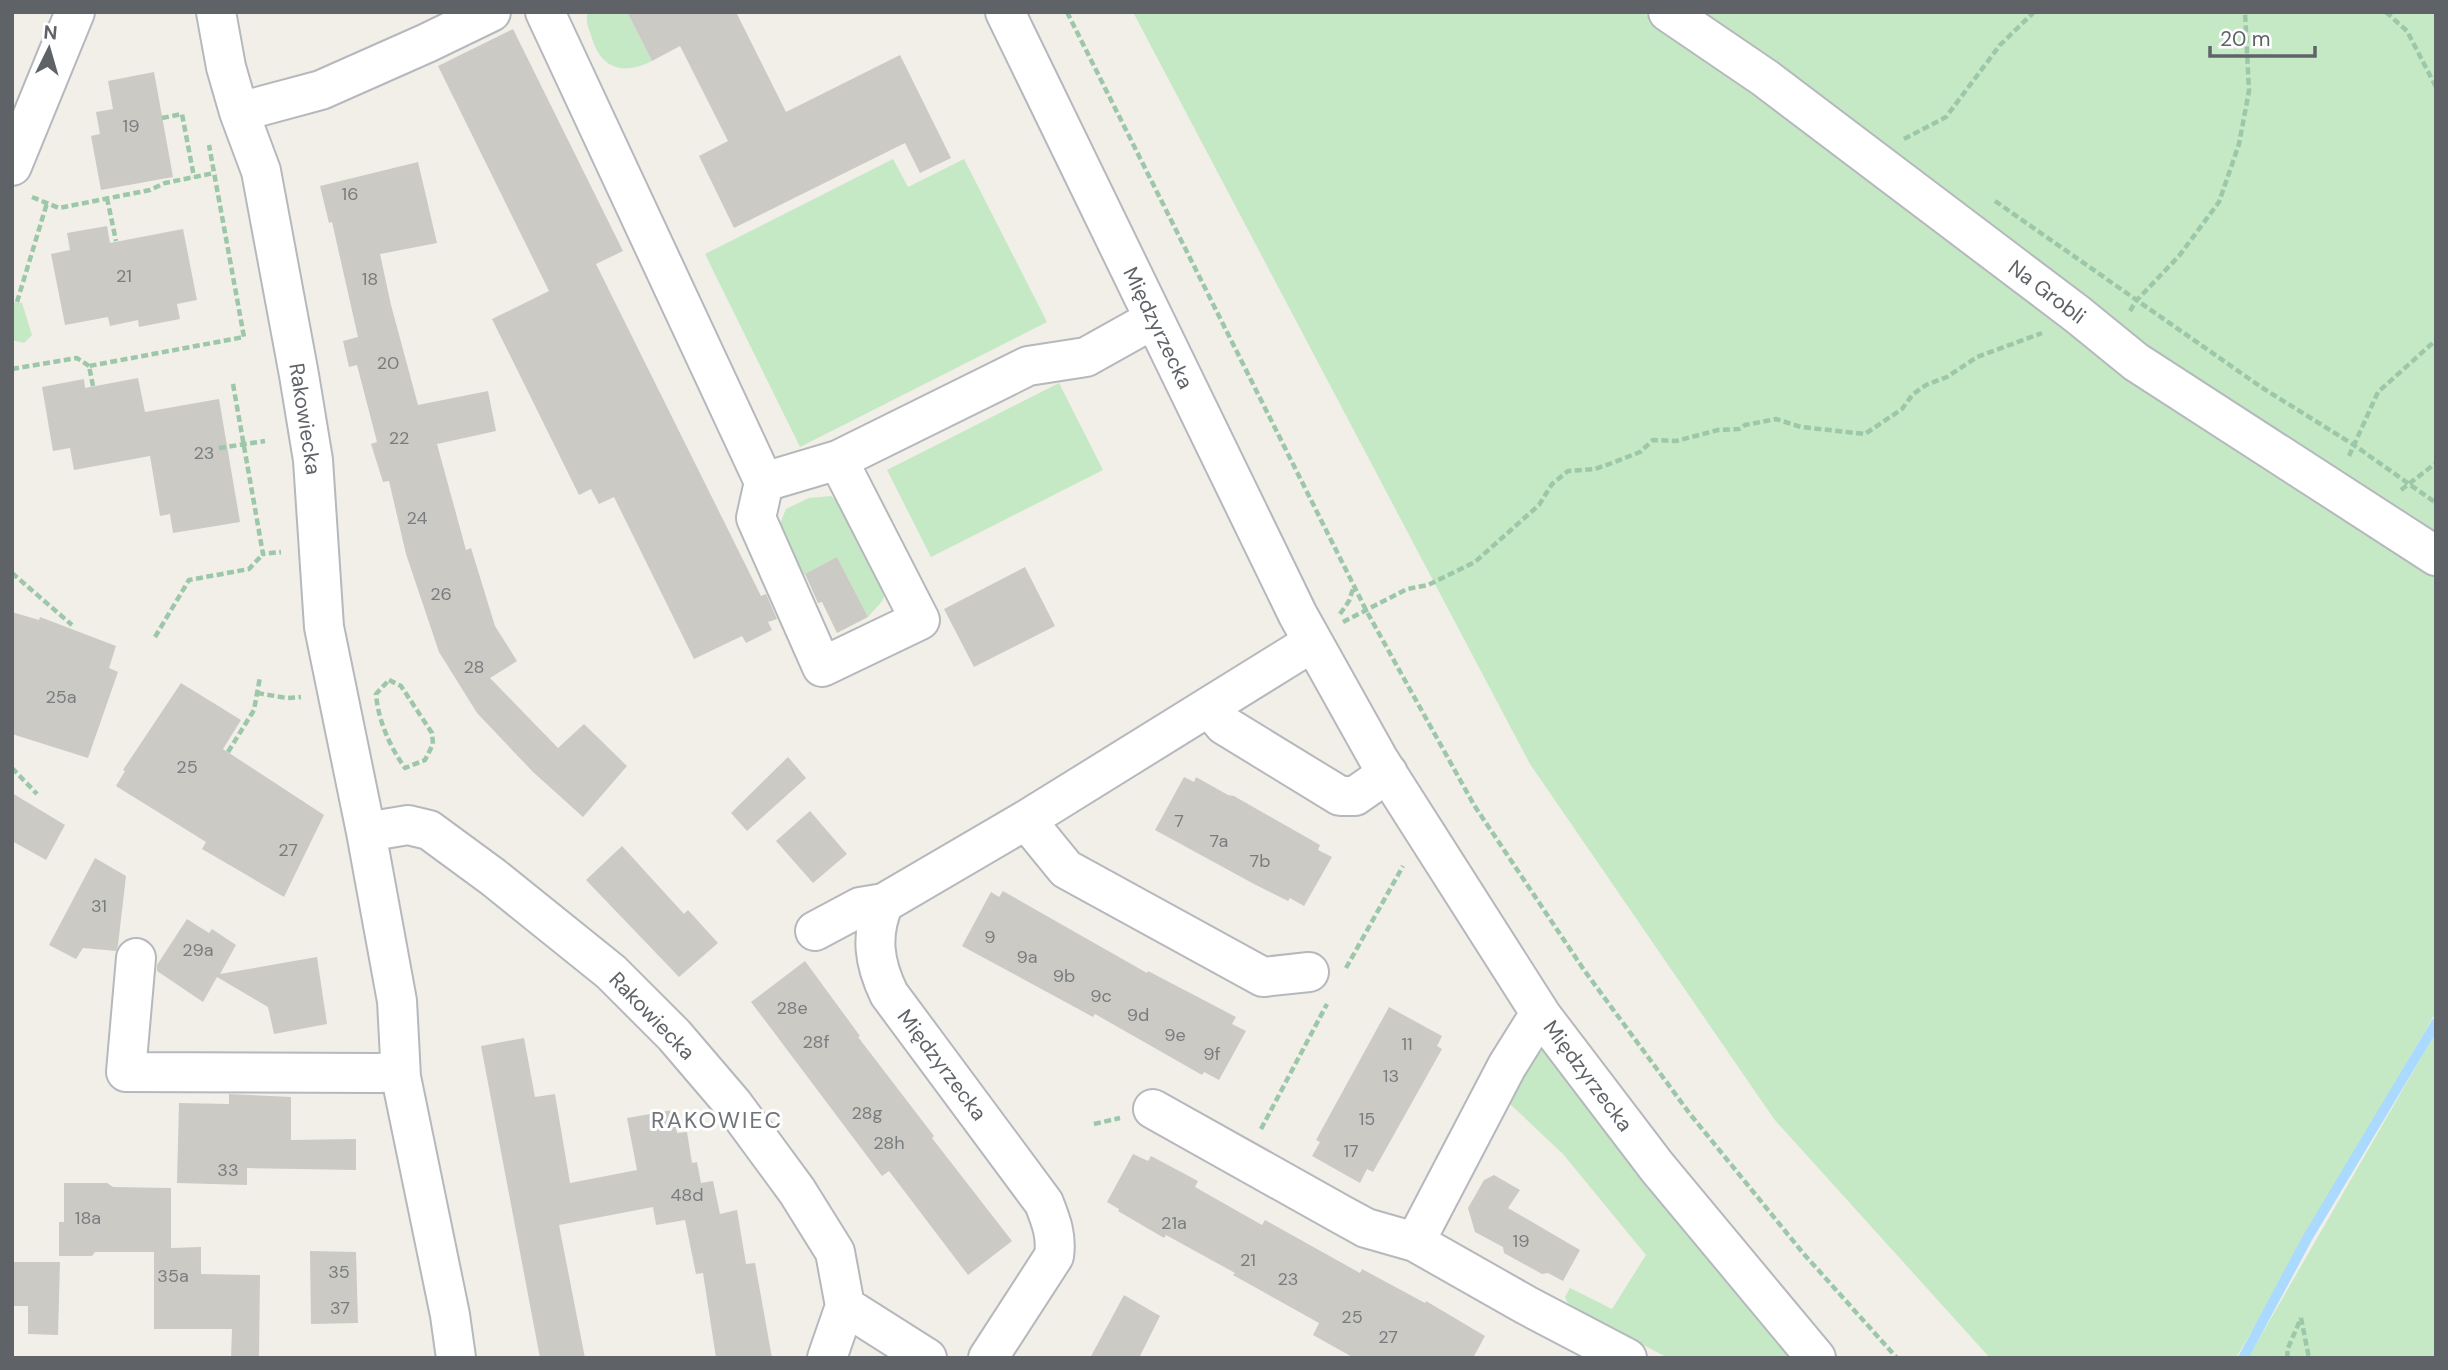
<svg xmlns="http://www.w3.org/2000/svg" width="2448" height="1370" viewBox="0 0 2448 1370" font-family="'DM Sans',sans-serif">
  <rect width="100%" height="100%" fill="#f1efe8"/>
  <path fill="#c5e8c5" d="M 588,12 L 627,12 L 652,61 C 621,76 600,68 591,35 C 588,27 585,20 588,12 Z
    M 1133,12 L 1642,12 L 2436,570 L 2436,1012 L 2236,1358 L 1990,1358 L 1774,1119 L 1530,764 Z
    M 1687,12 L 2436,12 L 2436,540 L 2138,346 Z
    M 893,159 L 908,187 L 964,159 L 1047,322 L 800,447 L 705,254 Z
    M 12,302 L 22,303 L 32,335 L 24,343 L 12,340 Z
    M 1059,383 L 1103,470 L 931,557 L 887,470 Z
    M 831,496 L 848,511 L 886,587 L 883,600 L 868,617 L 837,557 L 800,577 L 779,526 L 786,509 L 809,498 Z
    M 2436,1032 L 2436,1358 L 2248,1358 Z
    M 1549,1048 L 1796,1358 L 1668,1358 L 1579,1311 L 1567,1302 L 1565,1297 L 1570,1288 L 1612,1309 L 1646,1255 L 1563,1154 L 1509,1103 L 1536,1050 Z"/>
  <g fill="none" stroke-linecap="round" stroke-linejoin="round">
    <path stroke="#aadaff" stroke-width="10" d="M 2243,1358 L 2308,1237 L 2436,1023"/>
  </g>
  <path fill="#cccac5" d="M 627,12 L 736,12 L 786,112 L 900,55 L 951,158 L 920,173 L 905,143 L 734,228 L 699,156 L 728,141 L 680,46 L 652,61 Z
    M 513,29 L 623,251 L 596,264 L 761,596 L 766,594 L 777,619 L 768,622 L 772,630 L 746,643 L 742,636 L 694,659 L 614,497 L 599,504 L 591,489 L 579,495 L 492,319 L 549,291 L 438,66 Z
    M 154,72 L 173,177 L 101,190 L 91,136 L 100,134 L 96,112 L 113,109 L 108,81 Z
    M 418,162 L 437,243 L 380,254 L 391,305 L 418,405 L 488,391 L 496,431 L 437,444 L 466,550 L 471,548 L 495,626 L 517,661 L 490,678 L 558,748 L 584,724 L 627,766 L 583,817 L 533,772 L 477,713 L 439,652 L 406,554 L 389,481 L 383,482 L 371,444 L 377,442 L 357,365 L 349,367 L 343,341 L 358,337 L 332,222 L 329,223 L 320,186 Z
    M 107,226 L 110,243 L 183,229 L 197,300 L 177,304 L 180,319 L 139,327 L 138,320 L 110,326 L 108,317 L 65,325 L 51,254 L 70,250 L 67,233 Z
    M 138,378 L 145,412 L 219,399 L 240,522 L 173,533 L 170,514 L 160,516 L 150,456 L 74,470 L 70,448 L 53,451 L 42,387 L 84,379 L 85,388 Z
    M 837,557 L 868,617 L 837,633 L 822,602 L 818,603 L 805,574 Z
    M 1025,567 L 1055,626 L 974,667 L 944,609 Z
    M 12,612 L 39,620 L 40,617 L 116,646 L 109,668 L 118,672 L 88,758 L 12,734 Z
    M 181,683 L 241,720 L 223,749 L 324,815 L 284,897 L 202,849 L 206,842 L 116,786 L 125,771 L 123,770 Z
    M 788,757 L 806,778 L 747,831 L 731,813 Z
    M 1184,777 L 1194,782 L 1196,777 L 1228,795 L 1234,796 L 1320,845 L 1318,850 L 1332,857 L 1304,906 L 1290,898 L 1288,901 L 1254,884 L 1155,830 Z
    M 12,793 L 65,825 L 46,860 L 12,841 Z
    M 810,811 L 847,854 L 813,883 L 776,841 Z
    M 622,846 L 684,914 L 688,910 L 718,943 L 679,977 L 586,880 Z
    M 95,858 L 126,876 L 118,945 L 116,951 L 83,948 L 76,959 L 49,945 Z
    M 1003,891 L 1147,973 L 1148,971 L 1236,1017 L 1232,1024 L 1246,1031 L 1219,1080 L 1204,1072 L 1202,1075 L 1095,1014 L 1093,1017 L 962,946 L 991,892 L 999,897 Z
    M 187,919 L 209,933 L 212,929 L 236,945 L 220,974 L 317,957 L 327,1024 L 274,1034 L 268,1007 L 217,977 L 203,1002 L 157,971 L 157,965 Z
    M 805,961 L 860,1036 L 858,1037 L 934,1136 L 932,1138 L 1012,1241 L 968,1275 L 889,1171 L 882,1176 L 751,1002 Z
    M 1389,1007 L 1442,1036 L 1437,1046 L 1442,1049 L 1373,1172 L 1367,1169 L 1360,1183 L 1312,1156 L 1320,1142 L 1316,1140 Z
    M 524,1038 L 535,1097 L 555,1094 L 570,1183 L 637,1170 L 627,1118 L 673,1110 L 677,1133 L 687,1132 L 692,1163 L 697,1162 L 701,1183 L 713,1181 L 720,1214 L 737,1210 L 746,1264 L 755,1263 L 772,1358 L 716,1358 L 703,1273 L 696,1274 L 685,1220 L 656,1225 L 653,1207 L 559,1225 L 585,1358 L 540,1358 L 481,1046 Z
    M 229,1094 L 291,1097 L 291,1140 L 356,1139 L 356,1170 L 247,1168 L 247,1185 L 177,1183 L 179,1103 L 229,1104 Z
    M 1133,1154 L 1148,1161 L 1151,1156 L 1198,1181 L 1195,1187 L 1262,1225 L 1265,1220 L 1360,1273 L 1362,1269 L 1425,1303 L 1426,1301 L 1485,1336 L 1473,1358 L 1354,1358 L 1313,1335 L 1319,1323 L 1233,1275 L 1235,1273 L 1166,1235 L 1164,1238 L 1118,1211 L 1119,1209 L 1107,1202 Z
    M 1494,1175 L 1520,1190 L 1508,1208 L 1580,1250 L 1563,1281 L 1548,1273 L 1542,1274 L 1504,1253 L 1503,1247 L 1475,1232 L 1468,1208 L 1484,1180 Z
    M 64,1183 L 107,1183 L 113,1187 L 171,1188 L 171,1248 L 201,1247 L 201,1274 L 260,1275 L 259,1358 L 231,1358 L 232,1329 L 154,1329 L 154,1252 L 95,1252 L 92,1256 L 59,1256 L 59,1222 L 64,1222 Z
    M 310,1251 L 356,1252 L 358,1323 L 311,1324 Z
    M 12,1262 L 60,1262 L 58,1335 L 28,1334 L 28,1306 L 12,1306 Z
    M 1124,1295 L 1160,1316 L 1139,1358 L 1090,1358 Z"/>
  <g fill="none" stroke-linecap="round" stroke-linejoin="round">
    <defs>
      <path id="minor" d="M 216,12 L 226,67 L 239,112 L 261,171 L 299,375 L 313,460 L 324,627 L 366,832 L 397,1001 L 401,1077 L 450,1315 L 456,1358
        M 545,12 L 764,482 L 756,518 L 822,667 L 920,620 L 838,460 L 764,482
        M 1005,12 L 1298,615 L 1379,760 L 1542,1016 L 1657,1167 L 1816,1358
        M 1668,12 L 1765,78 L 2077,314 L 2136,362 L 2436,556
        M 239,112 L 321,90 L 427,43 L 491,12
        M 12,166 L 75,12
        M 838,460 L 1028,366 L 1086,357 L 1154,319
        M 1209,707 L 1224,725 L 1340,796 L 1355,796 L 1388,773
        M 1026,820 L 1066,869 L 1263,977 L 1309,972
        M 366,832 L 408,825 L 429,830 L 493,877 L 611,972 L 674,1035 L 733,1104 L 797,1191 L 835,1252 L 845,1306 L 827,1358
        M 815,931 L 860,907 L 884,903
        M 136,958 L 126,1072 L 379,1073 L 400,1071
        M 1153,1109 L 1344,1216 L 1366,1228 L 1415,1242 L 1526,1305 L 1627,1358
        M 1415,1242 L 1507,1066 L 1532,1026 L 1542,1016
        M 845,1306 L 927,1358
        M 988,1358 L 1054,1256 C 1057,1236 1051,1221 1044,1203 L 889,994 C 874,963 870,935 884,903 L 1026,820 L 1313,642"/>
    </defs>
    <use href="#minor" stroke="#b5b8bc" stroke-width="42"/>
    <path stroke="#9cc7a9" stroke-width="4.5" stroke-dasharray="7 3.5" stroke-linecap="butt" d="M 1067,12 L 1366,610 L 1474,805 L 1584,970 L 1690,1114 L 1803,1253 L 1897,1358
      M 2386,12 L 2407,31 L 2436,87
      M 162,118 L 182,114 L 194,177
      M 1904,139 L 1946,117 L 2000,45 L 2034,12
      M 32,197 L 59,208 L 150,190 L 165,183 L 214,173
      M 107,198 L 116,241
      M 1995,201 L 2261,387 L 2354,445 L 2436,503
      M 17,302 L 47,203
      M 2130,311 L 2136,301 L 2179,256 L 2219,202 L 2239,144 L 2249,91 L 2245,12
      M 12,369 L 77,358 L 89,366
      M 233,384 L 263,554 L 281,552
      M 93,386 L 89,366 L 244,337 L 209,145
      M 219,448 L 265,441
      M 2349,456 L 2378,392 L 2436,340
      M 2401,490 L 2436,463
      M 12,573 L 72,625
      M 1340,614 L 1349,601 L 1354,586
      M 1343,622 L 1407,589 L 1428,585 L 1475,562 L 1539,505 L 1552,484 L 1568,471 L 1595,469 L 1612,463 L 1640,452 L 1653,440 L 1676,441 L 1718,430 L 1739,429 L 1745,425 L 1776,419 L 1801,427 L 1865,434 L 1902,409 L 1913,394 L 1926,385 L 1947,377 L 1977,357 L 2042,333
      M 155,637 L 189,580 L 249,569 L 263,554
      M 389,680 L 401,686 L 432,733 L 433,744 L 425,760 L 405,768 C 390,747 378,720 376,694 Z
      M 257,693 L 287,698 L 301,697
      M 228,752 L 254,710 L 260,677
      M 12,768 L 37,794
      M 1346,968 L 1403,866
      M 1094,1124 L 1120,1118
      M 1261,1129 L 1327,1004
      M 2301,1318 L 2309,1358
      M 2287,1358 L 2288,1348 L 2301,1318"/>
    <use href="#minor" stroke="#fff" stroke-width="38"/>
  </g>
  <g text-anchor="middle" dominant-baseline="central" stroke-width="6" stroke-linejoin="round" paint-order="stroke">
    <g font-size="18" fill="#7a7d7f">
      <text x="131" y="126">19</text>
      <text x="350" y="194">16</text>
      <text x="124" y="276">21</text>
      <text x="370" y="279">18</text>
      <text x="388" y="363">20</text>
      <text x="399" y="438">22</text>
      <text x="204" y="453">23</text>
      <text x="417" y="518">24</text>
      <text x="441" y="594">26</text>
      <text x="474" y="667">28</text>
      <text x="61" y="697">25a</text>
      <text x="187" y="767">25</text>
      <text x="1179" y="821">7</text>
      <text x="1219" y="841">7a</text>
      <text x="288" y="850">27</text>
      <text x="1260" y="861">7b</text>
      <text x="99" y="906">31</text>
      <text x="990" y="937">9</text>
      <text x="198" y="950">29a</text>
      <text x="1027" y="957">9a</text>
      <text x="1064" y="976">9b</text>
      <text x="1101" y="996">9c</text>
      <text x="792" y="1008">28e</text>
      <text x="1138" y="1015">9d</text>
      <text x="1175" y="1035">9e</text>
      <text x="816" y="1042">28f</text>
      <text x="1407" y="1044">11</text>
      <text x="1212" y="1054">9f</text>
      <text x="1391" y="1076">13</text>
      <text x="867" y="1113">28g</text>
      <text x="1367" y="1119">15</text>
      <text x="889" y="1143">28h</text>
      <text x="1351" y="1151">17</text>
      <text x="228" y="1170">33</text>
      <text x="687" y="1195">48d</text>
      <text x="88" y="1218">18a</text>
      <text x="1174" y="1223">21a</text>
      <text x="1521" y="1241">19</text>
      <text x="1248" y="1260">21</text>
      <text x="339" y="1272">35</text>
      <text x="173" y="1276">35a</text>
      <text x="1288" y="1279">23</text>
      <text x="340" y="1308">37</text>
      <text x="1352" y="1317">25</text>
      <text x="1388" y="1337">27</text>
    </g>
    <g font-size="21" fill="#5f6368" stroke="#fff">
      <text transform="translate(2047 292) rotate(37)">Na Grobli</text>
      <text transform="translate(1158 328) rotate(64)">Międzyrzecka</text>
      <text transform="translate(305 419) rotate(81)">Rakowiecka</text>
      <text transform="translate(652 1016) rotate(46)">Rakowiecka</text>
      <text transform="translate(942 1065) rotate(53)">Międzyrzecka</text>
      <text transform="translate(1588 1076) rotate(53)">Międzyrzecka</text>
    </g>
    <g font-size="23" letter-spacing="2" fill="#70757a" stroke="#fff">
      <text x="717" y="1120">RAKOWIEC</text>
    </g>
  </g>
  <rect width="2448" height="1370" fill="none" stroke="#5f6368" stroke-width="28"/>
  <g transform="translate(49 49) rotate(5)" stroke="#ffffff" stroke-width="5" paint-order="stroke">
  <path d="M0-5L12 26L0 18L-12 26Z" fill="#5f6368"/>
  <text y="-10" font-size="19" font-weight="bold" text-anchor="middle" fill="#5f6368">N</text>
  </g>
  <path d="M2210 46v10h105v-10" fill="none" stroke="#5f6368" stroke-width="3.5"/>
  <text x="2220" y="46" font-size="21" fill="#5f6368" stroke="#ffffff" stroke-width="5" paint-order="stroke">20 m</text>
</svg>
